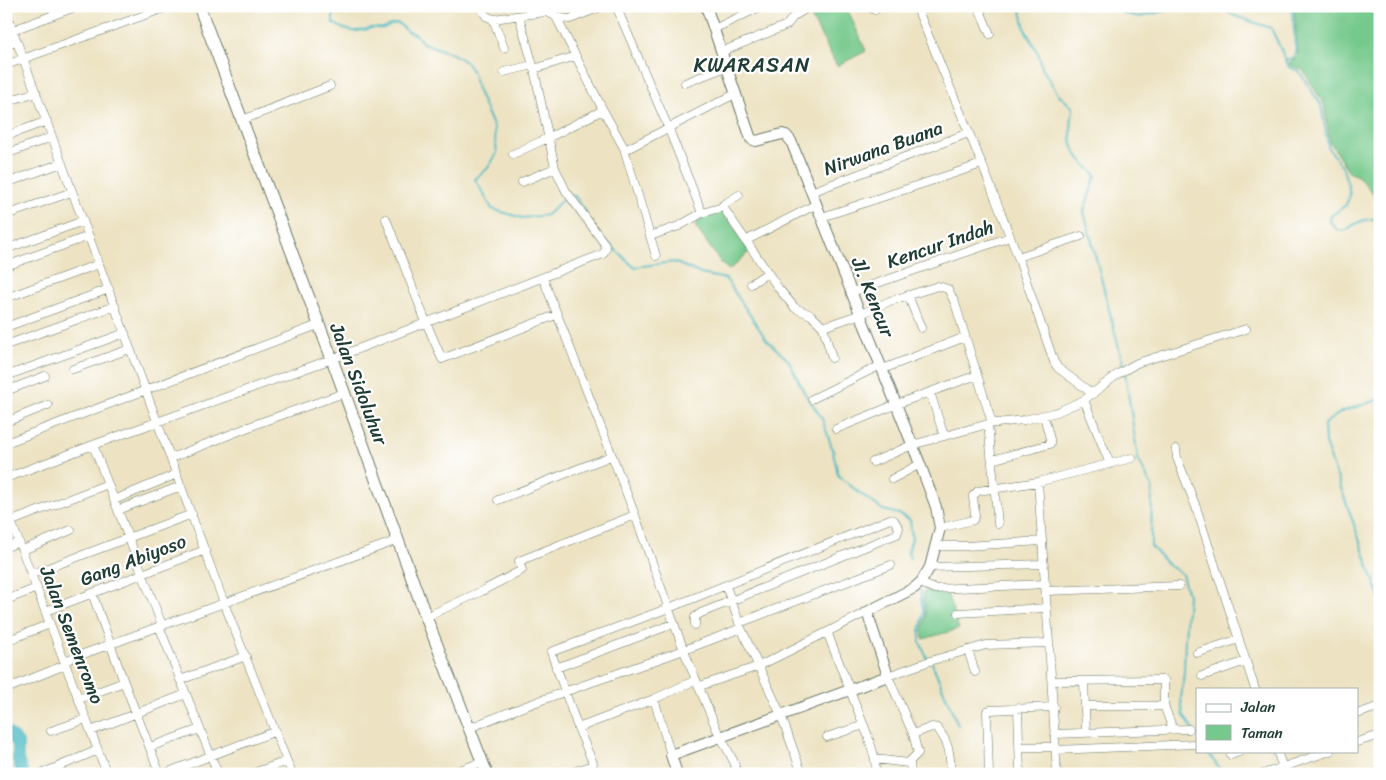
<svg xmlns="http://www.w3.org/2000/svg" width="1386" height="780" viewBox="0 0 1386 780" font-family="Sriracha,sans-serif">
  <rect width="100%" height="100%" fill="#fff"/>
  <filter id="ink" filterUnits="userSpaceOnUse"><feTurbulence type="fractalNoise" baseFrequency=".02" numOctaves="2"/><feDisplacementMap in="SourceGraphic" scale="10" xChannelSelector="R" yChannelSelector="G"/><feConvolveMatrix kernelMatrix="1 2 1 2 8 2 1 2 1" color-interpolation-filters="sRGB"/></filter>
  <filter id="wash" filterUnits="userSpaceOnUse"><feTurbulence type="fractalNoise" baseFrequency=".0096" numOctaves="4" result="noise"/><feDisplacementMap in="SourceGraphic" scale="20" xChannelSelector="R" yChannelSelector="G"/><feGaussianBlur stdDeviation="1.12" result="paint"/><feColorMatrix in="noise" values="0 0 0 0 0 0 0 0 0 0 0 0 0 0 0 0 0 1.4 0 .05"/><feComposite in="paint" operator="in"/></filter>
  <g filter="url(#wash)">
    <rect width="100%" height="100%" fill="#ede3c3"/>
    <path fill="#76c98c" stroke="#4a8360" d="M 813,6 L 846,6 L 866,51 L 837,66 L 808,11 Z
      M 1126,6 L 1162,6 C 1150,10 1137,17 1126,6 Z
      M 1294,6 L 1380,6 L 1380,205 L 1372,192 L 1359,177 L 1349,172 L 1330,142 L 1324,104 L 1303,70 L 1288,64 L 1298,56 Z
      M 723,209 L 749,252 L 729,270 L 722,264 L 695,226 L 702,216 Z
      M 946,590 L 959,629 L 923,639 L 922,630 L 926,616 L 923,592 Z"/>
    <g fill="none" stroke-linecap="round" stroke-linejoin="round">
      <path stroke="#4ab9c1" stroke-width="2" d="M 340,6 L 333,17 L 333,23 C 348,32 355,33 371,28 C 375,27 379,29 383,28 C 389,26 392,23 398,23 L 407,31 L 416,35 L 423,43 L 453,54 L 467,63 L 473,73 L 477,89 L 494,128 L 497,153 L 488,168 L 475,179 L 492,209 L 522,218 L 547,215 L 566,196
        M 1020,6 L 1025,29 L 1039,55 L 1042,68 L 1058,94 L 1073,108 C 1069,143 1068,151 1096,175 L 1084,211 L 1124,368
        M 1118,6 L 1123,13 L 1139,17 L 1184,6
        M 1217,6 L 1235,16 L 1271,28 L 1289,67 L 1299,71 L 1321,105 L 1329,149 L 1342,166 L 1348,185 L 1350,195 L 1346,205 L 1331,216 L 1330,222 L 1338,230 L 1344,231 C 1356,223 1365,217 1380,219
        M 1285,61 L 1293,58 L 1296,54 L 1292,6
        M 572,195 L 576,197 L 586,212
        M 606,241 L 634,267 L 674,262 L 701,274 L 726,279 L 766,339 L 789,361 L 805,394 L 822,418 L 833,451 L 838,475 L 858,492 L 883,510 L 899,514 L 910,520 L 912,538 L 908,553 L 910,558
        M 1125,372 L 1138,459 L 1152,487 L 1151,546 L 1167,564 L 1182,574 L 1188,595 L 1185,639 L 1184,672 L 1181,699 L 1183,714 L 1197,736
        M 1380,399 L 1341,412 L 1324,424 L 1325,443 L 1380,598
        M 920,590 L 924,614 L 920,630 L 920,642 L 927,658 L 930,659
        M 932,663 L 958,725
        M 1207,751 L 1223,774"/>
      <path stroke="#4ab9c1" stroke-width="12" d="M 6,731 L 18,743 L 18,760 L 23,774"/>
    </g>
  </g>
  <g filter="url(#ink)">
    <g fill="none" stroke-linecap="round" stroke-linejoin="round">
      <defs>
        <path id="minor" d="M 480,6 L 486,16 L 493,19 L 546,12 L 561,18 L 570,19 L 603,6
          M 616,6 L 668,127 L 702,213 L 723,207 L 779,289 L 795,308 L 811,315 L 823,327
          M 867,6 L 875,10
          M 916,6 L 982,164 L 1018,257 L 1054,362 L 1058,368 L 1093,394
          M 978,6 L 990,34
          M 6,12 L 224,603 L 292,774
          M 555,15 L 603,110 L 624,148 L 656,256
          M 493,19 L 504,48
          M 714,29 L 762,6
          M 13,30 L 78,6
          M 6,45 L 17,42
          M 721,52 L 782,27 L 787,25 L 793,17 L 810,6
          M 6,65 L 170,6
          M 534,69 L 576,56
          M 504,72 L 533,65
          M 685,83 L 726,67
          M 6,102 L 36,92
          M 242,120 L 330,86
          M 6,136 L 47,121
          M 625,150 L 735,94
          M 6,154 L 52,137
          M 513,154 L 548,138 L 603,110
          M 522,182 L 555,168
          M 6,183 L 62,163
          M 811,192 L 966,134
          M 722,206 L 724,204 L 739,195
          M 6,215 L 72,192
          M 822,217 L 982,164
          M 386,219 L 426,322 L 442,359 L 556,315
          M 650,236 L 679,226 L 702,213
          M 745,241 L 817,204
          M 6,249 L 83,221
          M 1018,257 L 1081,236
          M 6,266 L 89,236
          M 543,278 L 635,515 L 684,651 L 716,728 L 734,762 L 737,774
          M 751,284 L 767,273
          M 852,292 L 1010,237
          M 908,295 L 921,328
          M 6,298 L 99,264
          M 6,327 L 109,289
          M 6,345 L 115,306
          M 832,358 L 823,327 L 861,314 L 890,301 L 938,286 L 948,289 L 955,303 L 992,423
          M 73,369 L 130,349
          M 883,369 L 965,337
          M 6,376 L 125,333
          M 6,391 L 45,376
          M 930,392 L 944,436
          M 812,399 L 881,365
          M 1084,400 L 1110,464
          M 6,422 L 48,405
          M 988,424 L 998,524
          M 836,429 L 897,404 L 977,375
          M 6,443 L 318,325
          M 93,445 L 162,625
          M 1176,449 L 1177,458 L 1196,507 L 1255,689
          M 171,458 L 259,423 L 344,393
          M 992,460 L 1050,444 L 1050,439 L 1044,416
          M 873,462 L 912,445 L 988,424 L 1024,420 L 1057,412 L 1084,400 L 1118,374 L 1137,363 L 1246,329
          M 6,478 L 93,445 L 332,359 L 603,254 L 606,248 L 604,243 L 566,191 L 555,168 L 534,69 L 519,16
          M 892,479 L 920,464
          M 1038,482 L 1049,643 L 1057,774
          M 114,500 L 177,474
          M 498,500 L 611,456
          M 6,508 L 107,774
          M 118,510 L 181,486
          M 12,521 L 108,484
          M 940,528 L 973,520 L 975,516 L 973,496 L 978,491 L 1038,482 L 1132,458
          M 936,546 L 966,546 L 1042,541
          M 6,547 L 19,542
          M 23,550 L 71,530
          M 930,567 L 1044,564
          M 32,574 L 192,514
          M 920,583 L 935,589 L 1046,584
          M 726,586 L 741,628 L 781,715 L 802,774
          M 1046,591 L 1179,586
          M 92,593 L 124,682 L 160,774
          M 6,600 L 37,588
          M 46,611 L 205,550
          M 958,613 L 1047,608
          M 426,617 L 482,591 L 522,570 L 519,561 L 635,515
          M 739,623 L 891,565
          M 159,626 L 218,774
          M 827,632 L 868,736 L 875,759 L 876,774
          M 6,641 L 50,624
          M 968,650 L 975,672
          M 1197,653 L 1239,639
          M 64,661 L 398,540
          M 556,668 L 673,624
          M 1202,676 L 1246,661
          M 180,680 L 246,656
          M 1052,681 L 1164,680 L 1164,706 L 1173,729
          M 1084,682 L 1086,733
          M 700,686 L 759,666 L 867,612
          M 6,689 L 65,665
          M 79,699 L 124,682
          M 654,699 L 671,755
          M 1085,706 L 1164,706
          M 1018,708 L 1020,774
          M 1357,714 L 1380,706
          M 470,728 C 558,690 652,665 741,628
          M 578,728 L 654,699 L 696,680
          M 51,731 L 86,719
          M 91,731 L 186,694
          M 913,734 L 932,727 L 937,728 C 950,744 950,753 951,774
          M 1055,734 L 1189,729
          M 827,737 L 864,725
          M 1357,742 L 1380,735
          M 150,747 L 200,729
          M 1019,747 L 1056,747
          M 1056,750 L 1195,744
          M 1277,751 L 1285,774
          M 1231,755 L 1241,751
          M 875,759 L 908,763 L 918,753 L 913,734 L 888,676 L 930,661 L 986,645 L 1049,643
          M 910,762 L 911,774
          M 41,774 L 98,750
          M 163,774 L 276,731
          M 251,774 L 287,761
          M 449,774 L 482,762
          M 568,774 L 590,766 L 593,763 L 578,728 L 551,652 L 669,608 L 890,519 L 894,520 L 899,528 L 897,534 L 701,613 L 695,617 L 695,625
          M 825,774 L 845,774
          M 989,774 L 987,711 L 990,710 L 1054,707
          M 1263,774 L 1330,751"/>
        <path id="tertiary" d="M 677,774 L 671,755 L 888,676 L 867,612 L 914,588 L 921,582 L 930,567 L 940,528 L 936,507 L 920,464 L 791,141 L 786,135 L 782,134 L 756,141 L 751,139 L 706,6"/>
        <path id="secondary" d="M 199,6 L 332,359 L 426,617 L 487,774"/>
      </defs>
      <use href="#minor" stroke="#677766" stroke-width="9"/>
      <use href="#tertiary" stroke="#677766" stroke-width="12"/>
      <use href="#secondary" stroke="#677766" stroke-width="13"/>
      <use href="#minor" stroke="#fff" stroke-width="8"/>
      <use href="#tertiary" stroke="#fff" stroke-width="10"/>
      <use href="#secondary" stroke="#fff" stroke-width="11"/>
    </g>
  </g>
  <g text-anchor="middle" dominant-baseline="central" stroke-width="4.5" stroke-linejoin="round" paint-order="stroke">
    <g font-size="19" fill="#1f3d34" stroke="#fff">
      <text transform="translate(883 148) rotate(-20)">Nirwana Buana</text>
      <text transform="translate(940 244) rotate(-19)">Kencur Indah</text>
      <text transform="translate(873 297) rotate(68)">Jl. Kencur</text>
      <text transform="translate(359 384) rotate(69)">Jalan Sidoluhur</text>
      <text transform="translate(133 560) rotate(-21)">Gang Abiyoso</text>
      <text transform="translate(72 635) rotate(69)">Jalan Semenromo</text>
    </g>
    <g font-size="21" letter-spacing="1" fill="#1f3d34" stroke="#fff">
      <text x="752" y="65">KWARASAN</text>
    </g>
  </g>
  <rect width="1386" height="780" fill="none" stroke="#fff" stroke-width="25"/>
  <rect x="1196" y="688" width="162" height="65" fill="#ffffff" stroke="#a5b1ae"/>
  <rect x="1206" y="704" width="25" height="8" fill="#ffffff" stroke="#a5b1ae"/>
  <text x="1241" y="712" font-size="15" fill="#1f3d34">Jalan</text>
  <rect x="1206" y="725" width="25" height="15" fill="#76c98c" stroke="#a5b1ae"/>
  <text x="1241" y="738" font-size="15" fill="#1f3d34">Taman</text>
</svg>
